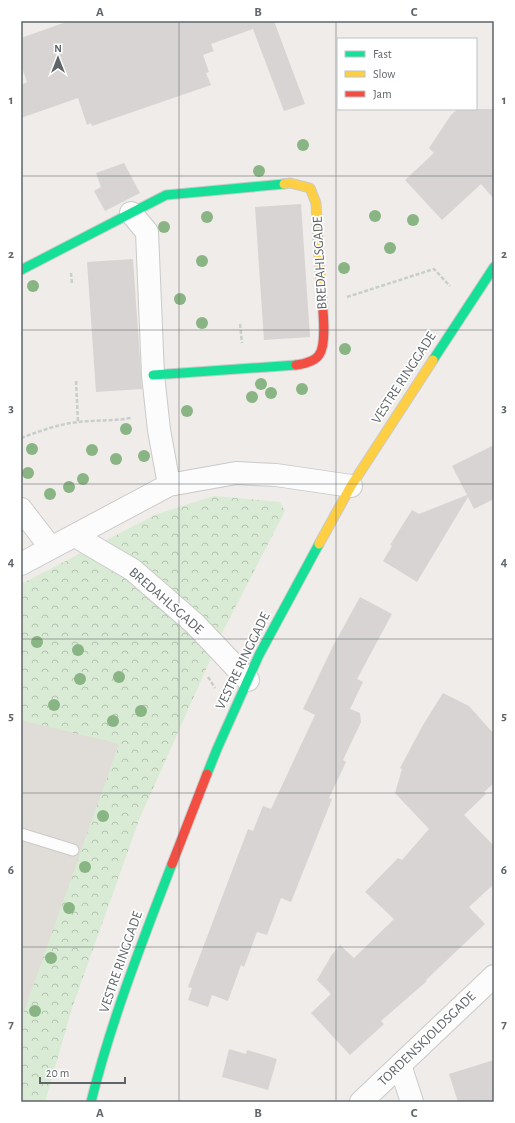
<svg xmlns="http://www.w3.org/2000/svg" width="515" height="1123" viewBox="0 0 515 1123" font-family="'Alegreya Sans',sans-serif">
  <defs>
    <pattern id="forest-crowns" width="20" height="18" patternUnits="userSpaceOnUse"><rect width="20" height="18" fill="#d9ebd4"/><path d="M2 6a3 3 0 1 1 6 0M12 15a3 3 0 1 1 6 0" fill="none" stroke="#b3c2b0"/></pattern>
  </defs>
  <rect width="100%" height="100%" fill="#efece9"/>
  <path fill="#e0ddd8" d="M 21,712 L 88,725 L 155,758 L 26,1102 L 21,1102 Z"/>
  <path fill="url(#forest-crowns)" d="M 214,496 L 280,502 L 285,511 L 223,631 L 139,820 L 72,1008 L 45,1102 L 21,1102 L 21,1020 L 119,744 L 21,720 L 21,584 L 157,514 Z"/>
  <path fill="#d7d4d3" d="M 69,21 L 274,21 L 305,104 L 284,111 L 253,29 L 211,44 L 214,51 L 203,55 L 209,72 L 206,73 L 211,85 L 92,126 L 91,123 L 87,125 L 78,98 L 21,118 L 21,85 L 27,82 L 21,65 L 21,38 Z
    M 458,109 L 494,109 L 494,199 L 481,184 L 442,220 L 405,180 L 434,153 L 429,148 L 451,115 Z
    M 124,163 L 140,193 L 105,211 L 94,191 L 101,187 L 96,173 Z
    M 301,204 L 310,337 L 264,340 L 255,207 Z
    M 133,259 L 142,389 L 96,392 L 87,262 Z
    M 494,445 L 494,499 L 474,509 L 468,497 L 417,582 L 383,561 L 392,546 L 390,545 L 412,510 L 419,514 L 467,495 L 452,466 Z
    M 360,597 L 392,614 L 357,679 L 363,682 L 350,709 L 360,713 L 361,722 L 343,760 L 346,762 L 329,798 L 332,799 L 291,902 L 281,898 L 267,935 L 257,932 L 244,967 L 241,965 L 228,1001 L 212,995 L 208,1007 L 188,1000 L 192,988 L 188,987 L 248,829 L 253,831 L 263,806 L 271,809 L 315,715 L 303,709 L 333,646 Z
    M 443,693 L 469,706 L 494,734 L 494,783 L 484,792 L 486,794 L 464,815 L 494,846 L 494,884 L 469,907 L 485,924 L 426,980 L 427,981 L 381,1021 L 384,1024 L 350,1055 L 311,1013 L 331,994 L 317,980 L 331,956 L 340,945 L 354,958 L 394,919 L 365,892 L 398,858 L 402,860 L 429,829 L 395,793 L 402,769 L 400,768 L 423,725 Z
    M 229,1049 L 246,1054 L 247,1050 L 277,1059 L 268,1090 L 222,1077 Z
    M 494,1060 L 494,1102 L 458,1102 L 449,1074 Z"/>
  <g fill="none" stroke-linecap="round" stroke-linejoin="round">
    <defs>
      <path id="lane" d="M 21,834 L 73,850"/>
      <path id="street" d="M 131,213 L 147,232 L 153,375 L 159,430 L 169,485
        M 21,509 L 51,548
        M 75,536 L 133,570 L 195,624 L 248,680
        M 21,564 L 169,485 L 236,473 L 276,475 L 351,486
        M 400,1065 L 412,1102
        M 361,1102 L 494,976"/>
      <path id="fast" d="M 21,270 L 166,195 L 284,184
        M 433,360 L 494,267
        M 153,375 L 296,365
        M 207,774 L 217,749 L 259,655 L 319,544
        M 91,1102 C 111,1021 142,942 172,864"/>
      <path id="slow" d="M 284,184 L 290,183 L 310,188 L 316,203 L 321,289
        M 319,544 L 351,486 L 433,360"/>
      <path id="jam" d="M 296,365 C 303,364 315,361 319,355 C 328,343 322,303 321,289
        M 172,864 L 207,774"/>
    </defs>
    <use href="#lane" stroke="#cacaca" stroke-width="13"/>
    <use href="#street" stroke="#cacaca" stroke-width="24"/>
    <use href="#fast" stroke="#cacaca" stroke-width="11"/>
    <use href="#slow" stroke="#cacaca" stroke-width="11"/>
    <use href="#jam" stroke="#cacaca" stroke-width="11"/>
    <path stroke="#c8ceca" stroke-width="2.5" stroke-dasharray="4 2" stroke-linecap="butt" d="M 71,273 L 72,284
      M 347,297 L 434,269 L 450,286
      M 240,324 L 242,343
      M 76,381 L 78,422
      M 21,438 C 40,431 59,424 78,422 C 96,420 114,421 131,418
      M 208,677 L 215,688"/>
    <use href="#lane" stroke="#fdfcfc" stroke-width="11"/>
    <use href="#street" stroke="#fdfcfc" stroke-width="22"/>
    <use href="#fast" stroke="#16e098" stroke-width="9"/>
    <use href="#slow" stroke="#ffcf43" stroke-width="9"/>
    <use href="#jam" stroke="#f24e42" stroke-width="9"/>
  </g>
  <g fill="#89b483">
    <circle cx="303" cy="145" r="6"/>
    <circle cx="259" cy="171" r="6"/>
    <circle cx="375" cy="216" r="6"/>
    <circle cx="207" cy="217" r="6"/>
    <circle cx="413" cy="220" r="6"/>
    <circle cx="164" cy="227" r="6"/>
    <circle cx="390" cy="248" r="6"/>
    <circle cx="202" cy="261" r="6"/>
    <circle cx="344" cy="268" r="6"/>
    <circle cx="33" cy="286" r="6"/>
    <circle cx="180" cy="299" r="6"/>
    <circle cx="202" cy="323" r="6"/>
    <circle cx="345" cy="349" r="6"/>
    <circle cx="261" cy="384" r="6"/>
    <circle cx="302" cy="389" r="6"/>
    <circle cx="271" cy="393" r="6"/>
    <circle cx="252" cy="397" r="6"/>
    <circle cx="187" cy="411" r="6"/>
    <circle cx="126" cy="429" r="6"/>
    <circle cx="32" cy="449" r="6"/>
    <circle cx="92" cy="450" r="6"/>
    <circle cx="144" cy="456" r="6"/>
    <circle cx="116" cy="459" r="6"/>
    <circle cx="28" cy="473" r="6"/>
    <circle cx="83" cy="479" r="6"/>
    <circle cx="69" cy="487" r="6"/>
    <circle cx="50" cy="494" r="6"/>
    <circle cx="37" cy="642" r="6"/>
    <circle cx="78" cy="650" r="6"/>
    <circle cx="119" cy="677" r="6"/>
    <circle cx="80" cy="679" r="6"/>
    <circle cx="54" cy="705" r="6"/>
    <circle cx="141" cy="711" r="6"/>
    <circle cx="113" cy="721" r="6"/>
    <circle cx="103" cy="816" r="6"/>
    <circle cx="85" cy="867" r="6"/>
    <circle cx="69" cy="908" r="6"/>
    <circle cx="51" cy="958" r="6"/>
    <circle cx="35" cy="1011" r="6"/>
  </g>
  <path fill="none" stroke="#5e6468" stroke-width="1" stroke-opacity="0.55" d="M 179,21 L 179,1102M 336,21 L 336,1102M 21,176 L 494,176M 21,330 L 494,330M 21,484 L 494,484M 21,639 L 494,639M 21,793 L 494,793M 21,947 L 494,947"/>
  <g text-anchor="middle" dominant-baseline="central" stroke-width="3.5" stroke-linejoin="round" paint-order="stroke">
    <g font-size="14" fill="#5e6468" stroke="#fff">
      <text transform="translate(320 263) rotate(-93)">BREDAHLSGADE</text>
      <text transform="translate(404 378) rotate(-57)">VESTRE RINGGADE</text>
      <text transform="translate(166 601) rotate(41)">BREDAHLSGADE</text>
      <text transform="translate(243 661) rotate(-64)">VESTRE RINGGADE</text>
      <text transform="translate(121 962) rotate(-71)">VESTRE RINGGADE</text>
      <text transform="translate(427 1039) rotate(-44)">TORDENSKJOLDSGADE</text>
    </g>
  </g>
  <rect width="515" height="1123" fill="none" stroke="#ffffff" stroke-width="44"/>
  <rect x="337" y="38" width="140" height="72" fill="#ffffff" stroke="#bfc1c3"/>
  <rect x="345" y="51" width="20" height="6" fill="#16e098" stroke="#bfc1c3"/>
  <text x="373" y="58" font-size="12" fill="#5e6468">Fast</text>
  <rect x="345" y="71" width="20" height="6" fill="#ffcf43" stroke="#bfc1c3"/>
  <text x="373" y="78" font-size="12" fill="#5e6468">Slow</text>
  <rect x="345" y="91" width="20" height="6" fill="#f24e42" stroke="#bfc1c3"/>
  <text x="373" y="98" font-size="12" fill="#5e6468">Jam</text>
  <g transform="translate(58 58)" stroke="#ffffff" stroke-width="3" paint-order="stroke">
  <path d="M0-3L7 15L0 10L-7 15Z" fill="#5e6468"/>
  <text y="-6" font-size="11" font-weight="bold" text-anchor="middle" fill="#5e6468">N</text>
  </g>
  <path d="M40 1077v6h85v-6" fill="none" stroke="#5e6468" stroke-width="2"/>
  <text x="46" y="1077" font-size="12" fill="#5e6468" stroke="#ffffff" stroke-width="3" paint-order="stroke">20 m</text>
  <rect x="22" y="22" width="471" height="1079" fill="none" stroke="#5e6468" stroke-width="1.5"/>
  <g font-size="13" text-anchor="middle" font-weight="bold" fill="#5e6468">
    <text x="100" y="16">A</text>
    <text x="258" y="16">B</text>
    <text x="414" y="16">C</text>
    <text x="11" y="104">1</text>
    <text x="504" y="104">1</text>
    <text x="11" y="258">2</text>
    <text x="504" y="258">2</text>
    <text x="11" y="412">3</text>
    <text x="504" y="412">3</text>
    <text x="11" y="566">4</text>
    <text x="504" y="566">4</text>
    <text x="11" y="720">5</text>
    <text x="504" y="720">5</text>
    <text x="11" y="874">6</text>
    <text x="504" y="874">6</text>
    <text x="11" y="1028">7</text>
    <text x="504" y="1028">7</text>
    <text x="100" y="1117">A</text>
    <text x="258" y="1117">B</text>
    <text x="414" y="1117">C</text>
  </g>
</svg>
